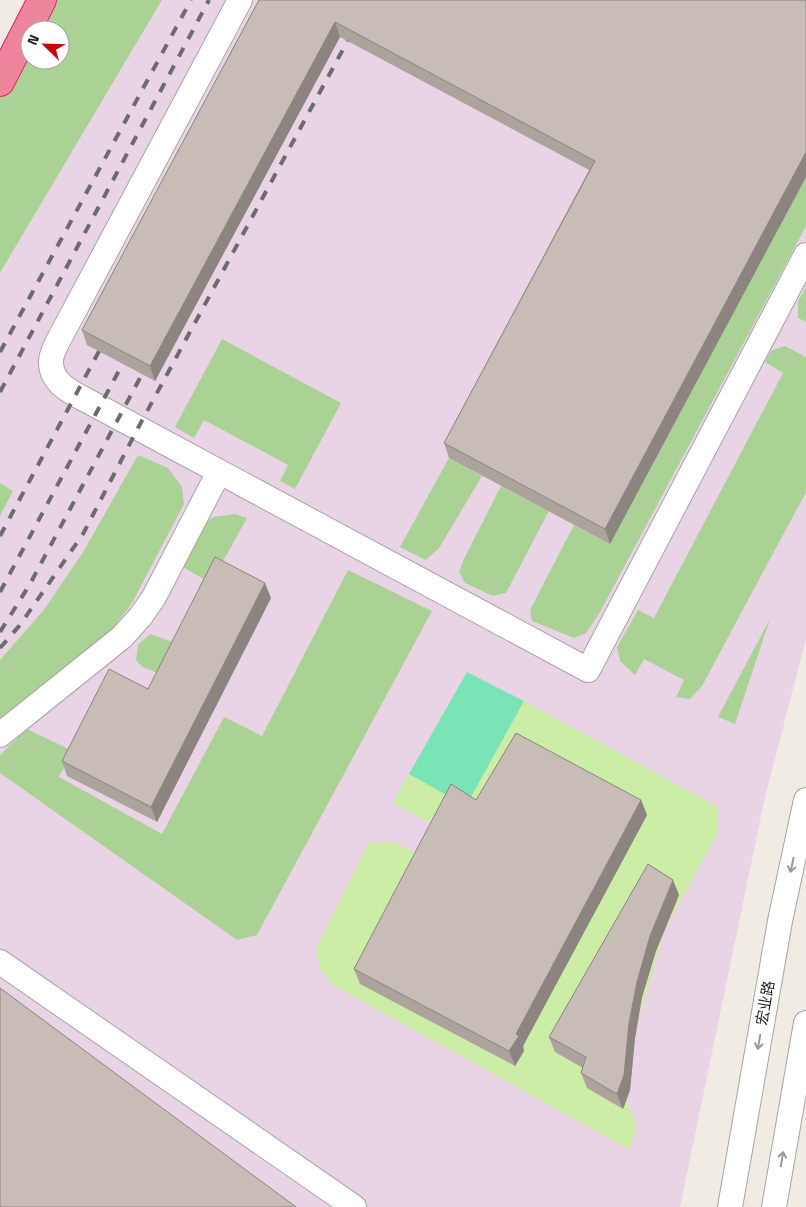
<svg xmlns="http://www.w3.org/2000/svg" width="806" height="1207" viewBox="0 0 806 1207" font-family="'Titillium Web','Noto Sans SC',sans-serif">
  <rect width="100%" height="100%" fill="#f0ebe3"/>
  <path fill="#e9d4e6" d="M 162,0 L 806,0 L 806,639 L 765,797 L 680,1207 L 0,1207 L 0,273 Z"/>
  <path fill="#cceda5" d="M 524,701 L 718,807 L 718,832 L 665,930 L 619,1084 L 636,1124 L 630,1150 L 333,985 L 321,970 L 316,949 L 368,843 L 393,842 L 439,864 L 451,835 L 393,802 L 409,774 L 467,805 Z"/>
  <path fill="#aad295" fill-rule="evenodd" d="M 36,0 L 162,0 L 0,273 L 0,67 ZM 30,30 L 60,30 L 60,60 L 30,60 Z
    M 806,177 L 806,226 L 599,614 L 586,633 L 574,638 L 532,621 L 530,610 L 574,525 L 610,544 Z
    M 806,287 L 806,322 L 798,318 L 798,301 Z
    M 222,339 L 341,403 L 295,489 L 280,481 L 288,465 L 204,420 L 194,438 L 175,427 Z
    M 785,346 L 806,357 L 806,492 L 702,686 L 690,699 L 676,697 L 684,680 L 644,659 L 635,675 L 620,661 L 617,647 L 638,610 L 654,618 L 783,373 L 765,362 L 772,350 Z
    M 138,455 L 168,468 L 182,487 L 184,504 L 132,603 L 110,632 L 0,722 L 0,660 L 43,611 L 82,554 Z
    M 449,458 L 482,476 L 439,548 L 426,560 L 400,547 Z
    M 0,483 L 13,491 L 0,516 Z
    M 501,486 L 549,511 L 506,593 L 493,596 L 465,583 L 459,572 L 463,561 Z
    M 235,514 L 247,518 L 211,583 L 179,565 L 200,528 L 213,517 Z
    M 348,570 L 432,611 L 257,935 L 237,940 L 0,773 L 0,755 L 27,729 L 73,751 L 59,777 L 162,834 L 224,717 L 262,736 Z
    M 770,619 L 735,724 L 718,717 Z
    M 150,634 L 175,643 L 162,675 L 143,667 L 136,661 L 138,645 Z"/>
  <path fill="#7be4b7" d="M 467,672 L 524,701 L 466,806 L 409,774 Z"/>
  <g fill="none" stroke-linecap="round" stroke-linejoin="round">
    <defs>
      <path id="minor" d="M 240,0 L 57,343 C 55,348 51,355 51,361 C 50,387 80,396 99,407 L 588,670 L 806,255
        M 0,735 L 122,637 L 141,616 L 154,597 L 219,472
        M 0,962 L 354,1207
        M 730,1207 L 780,921 L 806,800
        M 774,1207 L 806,1023"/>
      <path id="highway" d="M 0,82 L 42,0"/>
    </defs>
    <use href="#minor" stroke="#a5a5a5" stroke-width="26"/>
    <use href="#highway" stroke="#e61868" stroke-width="30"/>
    <use href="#minor" stroke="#fff" stroke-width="24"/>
    <use href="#highway" stroke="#ed859d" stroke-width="28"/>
    <path stroke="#6c6c6c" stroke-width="4" stroke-dasharray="10 10" stroke-linecap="butt" d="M 0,352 L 191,0
      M 0,392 L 209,0
      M 0,536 L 105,340
      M 0,592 L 129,352
      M 0,632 L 30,584 L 148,363
      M 0,648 L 20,625 L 83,534 L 138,428 L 354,29"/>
  </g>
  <path fill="#aca39d" d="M 259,0 L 806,0 L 806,177 L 610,544 L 449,458 L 444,443 L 589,170 L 340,37 L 155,381 L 87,345 L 82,330 Z
    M 271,598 L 157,822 L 67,776 L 62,761 L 148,689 Z
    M 476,800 L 641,800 L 647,815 L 523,1046 L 524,1051 L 515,1066 L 360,984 L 354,969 Z
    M 679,895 L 656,951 L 642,997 L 635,1038 L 630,1090 L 623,1109 L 587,1088 L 581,1073 L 583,1068 L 555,1052 L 549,1037 Z"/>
  <path fill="#8c847f" d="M 335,22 L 340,37 L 155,381 L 150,366 Z
    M 806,152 L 806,177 L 610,544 L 605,529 Z
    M 265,583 L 271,598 L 157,822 L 151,807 Z
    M 641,800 L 647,815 L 523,1046 L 524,1051 L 515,1066 L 509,1051 L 516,1034 Z
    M 673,880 L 679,895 L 656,951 L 642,997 L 635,1038 L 630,1090 L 623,1109 L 617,1094 L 637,982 L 650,936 Z"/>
  <path fill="#c8bdb6" stroke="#8c847f" d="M 259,0 L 806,0 L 806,152 L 605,529 L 444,443 L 595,161 L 335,22 L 150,366 L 82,330 Z
    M 215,557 L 265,583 L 151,807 L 62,761 L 109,669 L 148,689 Z
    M 516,733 L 641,800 L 516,1034 L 519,1036 L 509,1051 L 354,969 L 451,784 L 476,800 Z
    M 648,864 L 673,880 L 650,936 L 637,982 L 629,1023 L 624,1075 L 617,1094 L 581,1073 L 586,1057 L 549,1037 Z
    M 0,988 L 296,1207 L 0,1207 Z"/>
  <defs><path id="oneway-shaft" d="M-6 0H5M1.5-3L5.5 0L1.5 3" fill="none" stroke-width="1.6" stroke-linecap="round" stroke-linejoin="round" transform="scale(1.25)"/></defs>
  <g stroke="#9a9a9a">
    <use href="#oneway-shaft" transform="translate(792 865) rotate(102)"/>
    <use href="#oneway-shaft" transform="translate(759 1042) rotate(100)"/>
    <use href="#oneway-shaft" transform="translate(782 1159) rotate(-80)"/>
  </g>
  <g text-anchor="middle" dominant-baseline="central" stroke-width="4" stroke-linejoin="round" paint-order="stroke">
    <g font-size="15" fill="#1e1e1e" stroke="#fff">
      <text transform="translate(765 1003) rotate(-80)">宏业路</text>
    </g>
  </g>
  <g transform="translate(45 45) rotate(293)"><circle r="24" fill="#ffffff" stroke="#a5a5a5"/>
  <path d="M0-4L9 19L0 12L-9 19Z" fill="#cb000a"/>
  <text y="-8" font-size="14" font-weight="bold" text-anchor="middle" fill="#1e1e1e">N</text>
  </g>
</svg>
